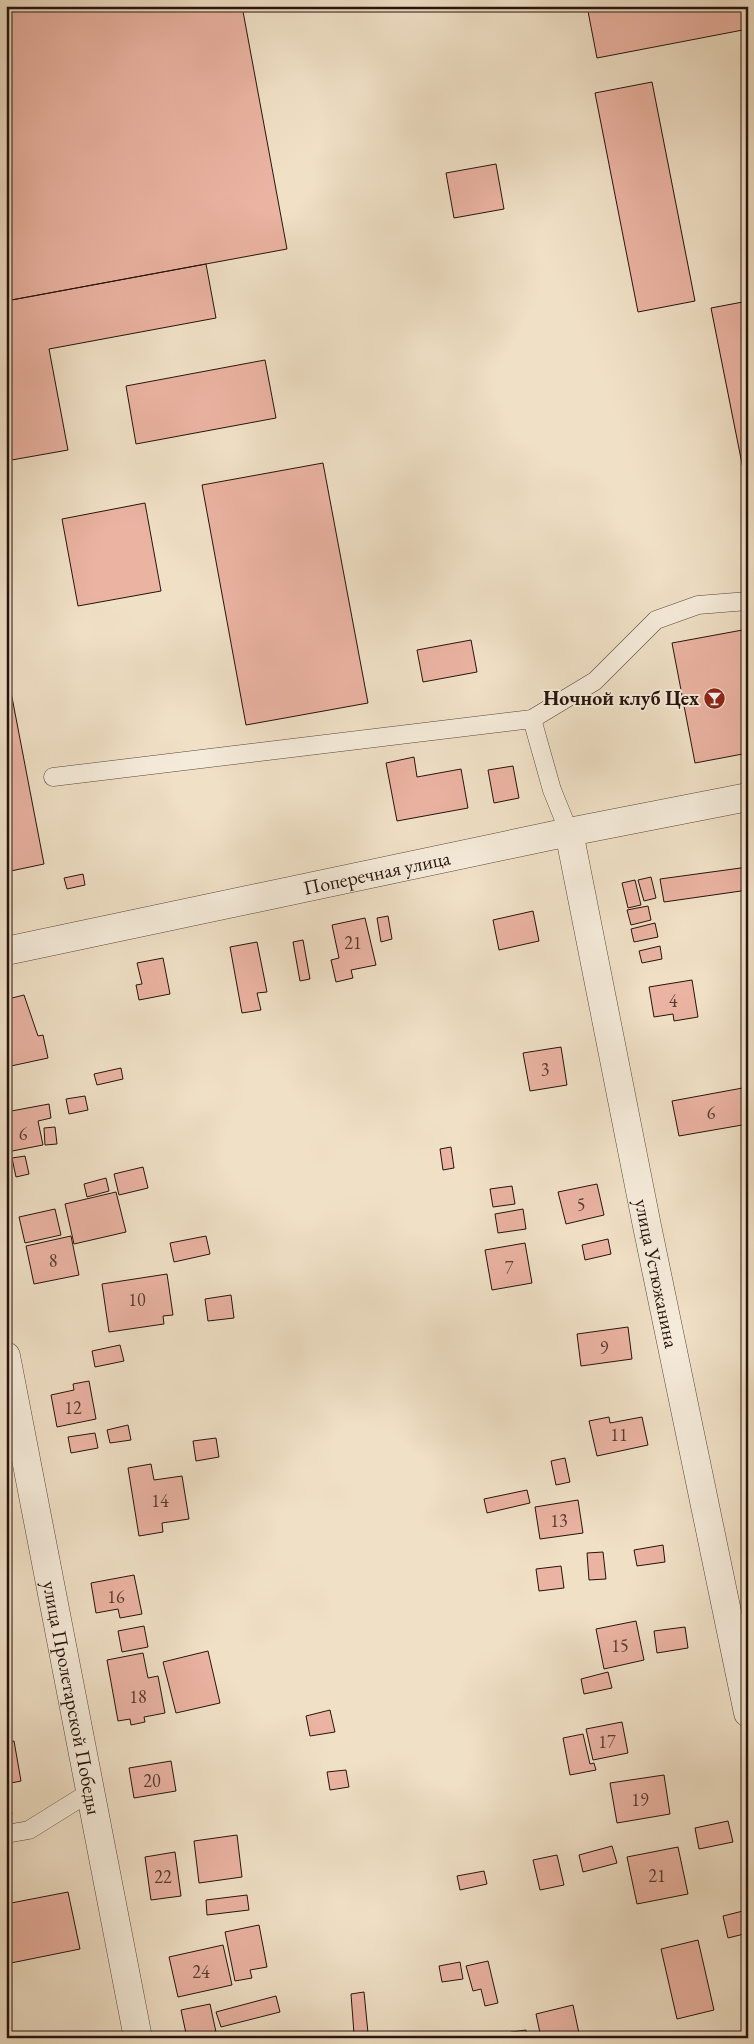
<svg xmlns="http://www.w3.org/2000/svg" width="754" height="2044" viewBox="0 0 754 2044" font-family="'EB Garamond',serif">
  <rect width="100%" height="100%" fill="#f0e0c6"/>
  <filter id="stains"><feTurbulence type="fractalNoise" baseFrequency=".004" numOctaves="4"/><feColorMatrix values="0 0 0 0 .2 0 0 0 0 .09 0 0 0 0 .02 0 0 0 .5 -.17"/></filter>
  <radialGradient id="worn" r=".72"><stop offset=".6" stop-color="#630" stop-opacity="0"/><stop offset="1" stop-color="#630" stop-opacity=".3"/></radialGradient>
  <path fill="#eab3a2" stroke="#26130c" d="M 6,6 L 242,6 L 287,249 L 6,301 Z
    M 587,6 L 748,6 L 748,29 L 597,58 Z
    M 652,82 L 695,301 L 638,312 L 595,93 Z
    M 496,164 L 504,209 L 454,218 L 446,173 Z
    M 206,264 L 216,318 L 49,349 L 68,450 L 6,461 L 6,301 Z
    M 748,301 L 748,494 L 711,308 Z
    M 265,360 L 276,418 L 136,444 L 126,386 Z
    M 323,463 L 368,703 L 246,725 L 202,485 Z
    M 145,503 L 161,591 L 78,606 L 62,519 Z
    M 748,629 L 748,753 L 695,763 L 672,643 Z
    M 471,640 L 477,672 L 423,682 L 417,650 Z
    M 6,666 L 44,864 L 6,872 Z
    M 414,757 L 417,777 L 461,769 L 468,808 L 397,821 L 386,763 Z
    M 513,766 L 519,798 L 494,803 L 488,770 Z
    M 748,867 L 748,890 L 664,902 L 660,879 Z
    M 83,874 L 85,885 L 67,889 L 64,878 Z
    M 651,877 L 656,898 L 644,901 L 638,880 Z
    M 635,880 L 641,905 L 628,908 L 622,883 Z
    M 648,906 L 651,920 L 631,925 L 627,910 Z
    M 533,911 L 539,941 L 499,950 L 493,920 Z
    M 388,916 L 392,939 L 381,942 L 377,918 Z
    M 365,918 L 376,965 L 351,970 L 353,978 L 336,982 L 331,960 L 339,958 L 332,925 Z
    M 655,923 L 658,937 L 634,942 L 631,929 Z
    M 303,940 L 310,979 L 300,981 L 293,942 Z
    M 257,942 L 267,992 L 257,993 L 261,1010 L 242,1013 L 230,947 Z
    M 660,946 L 662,959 L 642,963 L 639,951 Z
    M 163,958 L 170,994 L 139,1000 L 136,985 L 142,984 L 137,963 Z
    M 692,980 L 698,1017 L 674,1021 L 673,1014 L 654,1017 L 649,987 Z
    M 6,991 L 8,999 L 24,995 L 38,1036 L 43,1035 L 48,1058 L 11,1066 L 6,1043 Z
    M 561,1047 L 567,1085 L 530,1091 L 523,1053 Z
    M 121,1068 L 123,1079 L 97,1085 L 94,1074 Z
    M 748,1087 L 748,1124 L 679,1136 L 672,1101 Z
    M 85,1096 L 88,1110 L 69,1114 L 66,1099 Z
    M 49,1104 L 51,1118 L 38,1121 L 43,1145 L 7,1152 L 6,1112 Z
    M 55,1127 L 57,1144 L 45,1145 L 44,1128 Z
    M 451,1147 L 454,1168 L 443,1170 L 440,1149 Z
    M 25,1156 L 29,1174 L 16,1177 L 12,1158 Z
    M 143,1167 L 148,1188 L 119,1195 L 114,1174 Z
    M 106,1178 L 109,1191 L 87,1197 L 84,1184 Z
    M 597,1184 L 604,1215 L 566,1224 L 558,1192 Z
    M 512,1186 L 515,1204 L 493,1207 L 490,1189 Z
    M 116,1192 L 126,1232 L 74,1244 L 65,1204 Z
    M 55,1209 L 61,1235 L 25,1243 L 19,1217 Z
    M 523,1209 L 526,1229 L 498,1233 L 495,1214 Z
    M 71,1236 L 79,1275 L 34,1284 L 26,1246 Z
    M 206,1236 L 210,1254 L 174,1262 L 170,1243 Z
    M 608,1239 L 611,1254 L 585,1260 L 582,1245 Z
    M 525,1243 L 532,1283 L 492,1290 L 485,1250 Z
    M 167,1274 L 173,1315 L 163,1316 L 164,1324 L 109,1332 L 102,1284 Z
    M 231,1295 L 234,1318 L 208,1321 L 205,1299 Z
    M 628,1327 L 632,1359 L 581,1366 L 577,1334 Z
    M 120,1345 L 124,1361 L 95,1367 L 92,1351 Z
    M 89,1381 L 96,1419 L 57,1427 L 51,1395 L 74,1390 L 73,1384 Z
    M 609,1417 L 610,1423 L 642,1417 L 648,1445 L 597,1456 L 589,1421 Z
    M 128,1425 L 131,1440 L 110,1443 L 107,1430 Z
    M 95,1433 L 98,1448 L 71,1453 L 68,1437 Z
    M 216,1438 L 219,1457 L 196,1461 L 193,1441 Z
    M 565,1458 L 570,1482 L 556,1485 L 551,1461 Z
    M 151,1464 L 154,1480 L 182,1476 L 189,1519 L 162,1523 L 163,1532 L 139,1536 L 128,1468 Z
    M 527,1490 L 530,1503 L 487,1513 L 484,1499 Z
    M 578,1500 L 583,1533 L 540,1539 L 535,1507 Z
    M 663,1545 L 665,1562 L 637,1566 L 634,1550 Z
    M 603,1552 L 606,1579 L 589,1580 L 587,1553 Z
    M 561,1566 L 564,1588 L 539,1591 L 536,1569 Z
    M 134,1575 L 142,1614 L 120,1618 L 118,1609 L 96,1613 L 91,1583 Z
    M 636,1621 L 644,1660 L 604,1669 L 596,1629 Z
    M 144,1626 L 148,1647 L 122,1652 L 118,1631 Z
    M 685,1627 L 688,1648 L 657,1653 L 654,1631 Z
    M 208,1651 L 220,1703 L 176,1713 L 163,1662 Z
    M 143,1653 L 148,1678 L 158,1676 L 165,1713 L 144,1717 L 145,1722 L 131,1725 L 130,1719 L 118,1721 L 107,1660 Z
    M 608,1672 L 612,1688 L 584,1694 L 581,1679 Z
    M 330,1710 L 335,1732 L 310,1736 L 306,1716 Z
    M 622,1722 L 628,1753 L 593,1760 L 586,1729 Z
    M 583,1734 L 590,1764 L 594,1763 L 596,1770 L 570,1775 L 563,1738 Z
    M 14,1741 L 21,1781 L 6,1784 L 6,1742 Z
    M 171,1761 L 176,1791 L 134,1798 L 129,1768 Z
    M 346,1770 L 349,1787 L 330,1790 L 327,1772 Z
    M 664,1775 L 670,1814 L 617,1823 L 610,1783 Z
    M 6,1786 L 12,1814 L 6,1815 Z
    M 728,1821 L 733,1842 L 699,1849 L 695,1828 Z
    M 237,1835 L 242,1877 L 199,1883 L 194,1841 Z
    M 612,1846 L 617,1863 L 583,1872 L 579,1855 Z
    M 678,1847 L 688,1894 L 637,1904 L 627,1857 Z
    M 175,1852 L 181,1896 L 151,1900 L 145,1857 Z
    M 557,1855 L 564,1885 L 540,1890 L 533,1860 Z
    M 484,1871 L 487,1884 L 460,1890 L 457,1876 Z
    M 68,1892 L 80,1949 L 6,1964 L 6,1904 Z
    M 247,1895 L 249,1910 L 207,1915 L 206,1900 Z
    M 747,1910 L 748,1933 L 728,1938 L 723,1916 Z
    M 259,1925 L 267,1967 L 250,1970 L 252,1978 L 235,1981 L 225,1932 Z
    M 698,1940 L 714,2010 L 677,2019 L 661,1949 Z
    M 223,1945 L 232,1985 L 178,1997 L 169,1957 Z
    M 488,1961 L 498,2003 L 485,2006 L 481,1989 L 473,1991 L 466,1966 Z
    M 460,1962 L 463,1979 L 442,1982 L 439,1966 Z
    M 364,1992 L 368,2033 L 354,2034 L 351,1994 Z
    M 276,1996 L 280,2012 L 221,2027 L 216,2012 Z
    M 210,2004 L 216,2032 L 187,2038 L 181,2010 Z
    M 573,2005 L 580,2038 L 541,2038 L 536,2014 Z
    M 526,2030 L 527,2038 L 512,2038 L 511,2032 Z"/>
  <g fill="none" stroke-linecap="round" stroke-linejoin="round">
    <defs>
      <path id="service" d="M 532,719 L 552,790 L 569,832
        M 53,777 L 532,719 L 595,681 L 656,620 L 698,605 L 748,601
        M 6,1834 L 29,1830 L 90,1792"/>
      <g id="minor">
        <path id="s1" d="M 569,832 L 647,1226 L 748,1713"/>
        <path id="s2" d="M 6,1356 L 138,2038"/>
      </g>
      <g id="tertiary">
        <path id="s3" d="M 6,951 L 569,832 L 748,797"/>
      </g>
    </defs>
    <use href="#service" stroke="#58463a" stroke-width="19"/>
    <use href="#minor" stroke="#58463a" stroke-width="29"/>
    <use href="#tertiary" stroke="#58463a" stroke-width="29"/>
    <use href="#service" stroke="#f5ebda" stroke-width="18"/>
    <use href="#minor" stroke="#f5ebda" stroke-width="28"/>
    <use href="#tertiary" stroke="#f5ebda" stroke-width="28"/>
  </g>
  <defs>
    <symbol id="bar-disc" viewBox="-11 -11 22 22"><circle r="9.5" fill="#8f2418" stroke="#f5ebda"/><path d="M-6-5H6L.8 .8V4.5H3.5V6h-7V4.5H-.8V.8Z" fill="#fff"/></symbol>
  </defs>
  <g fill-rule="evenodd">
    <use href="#bar-disc" x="702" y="686" width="25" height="25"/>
  </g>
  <g text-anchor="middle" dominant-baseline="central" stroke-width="4" stroke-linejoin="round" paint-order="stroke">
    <g font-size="18" fill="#573b32">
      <text x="353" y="942">21</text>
      <text x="673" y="1000">4</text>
      <text x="545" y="1069">3</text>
      <text x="711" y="1112">6</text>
      <text x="23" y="1133">6</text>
      <text x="581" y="1204">5</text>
      <text x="53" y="1260">8</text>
      <text x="509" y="1267">7</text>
      <text x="137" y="1299">10</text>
      <text x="604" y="1347">9</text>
      <text x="73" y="1407">12</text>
      <text x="619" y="1434">11</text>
      <text x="160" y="1500">14</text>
      <text x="559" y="1520">13</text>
      <text x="116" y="1596">16</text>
      <text x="620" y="1645">15</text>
      <text x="138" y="1696">18</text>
      <text x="607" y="1741">17</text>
      <text x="152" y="1780">20</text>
      <text x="640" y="1799">19</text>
      <text x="657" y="1875">21</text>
      <text x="163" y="1876">22</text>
      <text x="201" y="1971">24</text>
    </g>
    <g font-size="20" font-weight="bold" fill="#26130c" stroke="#f5ebda" text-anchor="end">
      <text x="699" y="698">Ночной клуб Цех</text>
    </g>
    <g font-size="20" fill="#26130c" stroke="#f5ebda">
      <text stroke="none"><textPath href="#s3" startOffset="379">Поперечная улица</textPath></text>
      <text stroke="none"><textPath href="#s1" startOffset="450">улица Устюжанина</textPath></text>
      <text stroke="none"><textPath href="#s2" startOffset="348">улица Пролетарской Победы</textPath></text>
    </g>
  </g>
  <rect width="754" height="2044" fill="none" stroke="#f0e0c6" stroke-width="25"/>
  <rect x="8" y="8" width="739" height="2029" fill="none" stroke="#26130c" stroke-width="2.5"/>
  <rect x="12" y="12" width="729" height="2019" fill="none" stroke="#26130c"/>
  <rect width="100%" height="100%" filter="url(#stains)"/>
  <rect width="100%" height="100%" fill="url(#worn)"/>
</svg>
